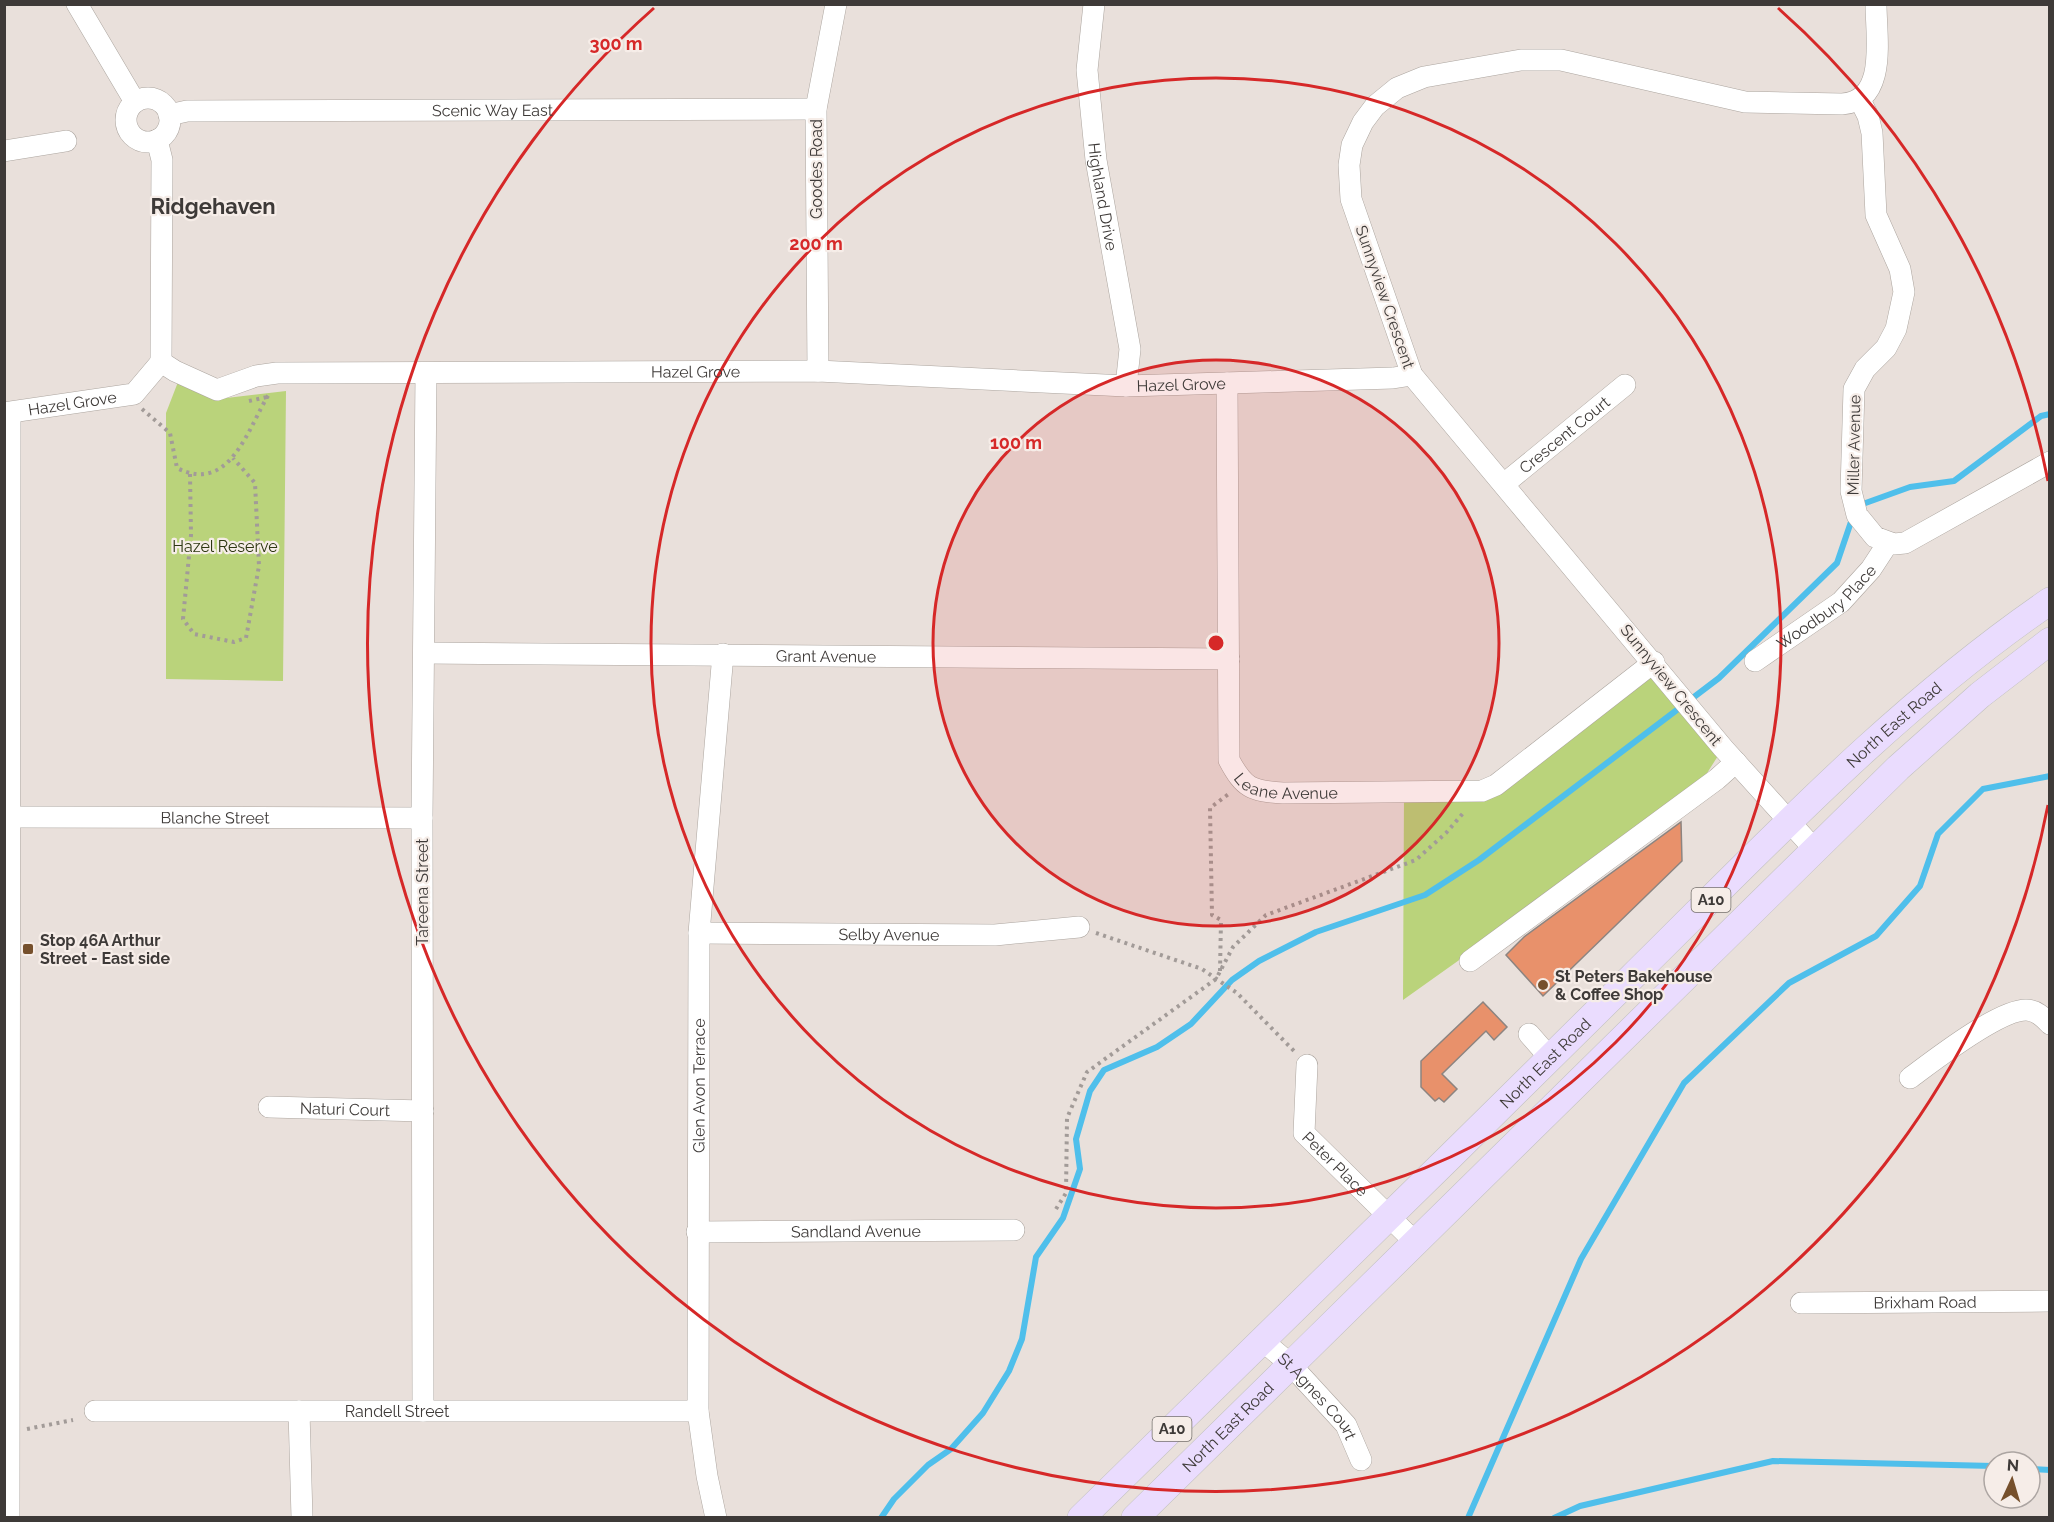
<svg xmlns="http://www.w3.org/2000/svg" width="2054" height="1522" viewBox="0 0 2054 1522" font-family="Raleway,sans-serif">
  <rect width="100%" height="100%" fill="#e9e0db"/>
  <path fill="#bad37b" d="M 178,382 L 218,399 L 286,391 L 283,681 L 166,679 L 166,413 Z
    M 1654,662 L 1723,748 L 1695,792 L 1403,1000 L 1404,792 L 1481,791 Z"/>
  <g fill="none" stroke-linecap="round" stroke-linejoin="round">
    <path stroke="#4fbfeb" stroke-width="6" d="M 1860,505 L 1910,487 L 1954,481 L 2041,416 L 2050,414
      M 2030,1469 L 2050,1470
      M 881,1518 L 894,1499 L 928,1465 L 951,1449 L 983,1413 L 1009,1371 L 1022,1339 L 1036,1257 L 1063,1218 L 1080,1169 L 1076,1139 L 1090,1091 L 1104,1070 L 1157,1047 L 1191,1024 L 1232,980 L 1259,961 L 1316,932 L 1425,895 L 1479,860 L 1719,678 L 1837,563 L 1853,516
      M 1468,1518 L 1581,1259 L 1684,1083 L 1789,983 L 1876,936 L 1920,886 L 1938,834 L 1983,789 L 2050,776
      M 1554,1518 L 1580,1506 L 1773,1461 L 1994,1466"/>
  </g>
  <path fill="#e8916b" stroke="#8c8480" stroke-width="1.5" d="M 1681,822 L 1682,861 L 1543,996 L 1506,955 L 1524,937 Z
    M 1483,1002 L 1507,1027 L 1494,1040 L 1486,1031 L 1442,1074 L 1457,1089 L 1444,1102 L 1439,1098 L 1435,1101 L 1421,1087 L 1421,1061 Z"/>
  <g fill="none" stroke-linecap="round" stroke-linejoin="round">
    <defs>
      <g id="minor">
        <path d="M 77,4 L 135,102"/>
        <path id="s1" d="M 1094,4 L 1087,70 L 1096,160 L 1130,349 L 1126,386"/>
        <circle cx="148" cy="120" r="22"/>
        <path d="M 1860,100 L 1868,116 L 1872,133 L 1876,215 L 1900,269 L 1904,292 L 1896,329 L 1886,348 L 1865,369 L 1854,389 L 1851,491 L 1857,515 L 1875,537 L 1894,544 L 1905,543 L 2050,462"/>
        <path id="s2" d="M 169,115 L 187,111 L 816,109"/>
        <path d="M 157,140 L 162,160 L 161,362"/>
        <path d="M 4,151 L 66,141"/>
        <path id="s3" d="M 161,362 L 175,371 L 217,390 L 256,376 L 277,373 L 818,371 L 1126,386 L 1393,378 L 1412,375"/>
        <path d="M 818,371 L 816,109 L 836,4"/>
        <path id="s4" d="M 1227,383 L 1229,760 C 1244,788 1251,791 1283,793 L 1482,791 L 1496,785 L 1654,662"/>
        <path id="s5" d="M 4,413 L 134,394 L 161,362"/>
        <path id="s6" d="M 1504,484 L 1625,385"/>
        <path id="s7" d="M 424,653 L 1229,659"/>
        <path id="s8" d="M 1755,661 L 1841,602 L 1871,569 L 1888,543"/>
        <path id="s9" d="M 8,817 L 422,818"/>
        <path d="M 1815,850 L 1723,748 L 1412,375 L 1351,199 L 1349,165 L 1352,145 L 1363,122 L 1375,106 L 1397,88 L 1424,77 L 1521,60 L 1561,60 L 1745,102 L 1842,104 C 1888,101 1876,37 1876,4"/>
        <path id="s10" d="M 699,933 L 995,935 L 1079,927"/>
        <path d="M 1470,961 L 1717,779 L 1736,762"/>
        <path d="M 1529,1034 L 1550,1058"/>
        <path id="s11" d="M 1307,1065 L 1304,1133 L 1416,1243"/>
        <path d="M 1910,1078 C 1933,1061 1998,1010 2026,1010 C 2036,1010 2043,1017 2050,1024"/>
        <path id="s12" d="M 269,1107 L 423,1111"/>
        <path id="s13" d="M 697,1232 L 1014,1230"/>
        <path id="s14" d="M 1801,1303 L 2050,1301"/>
        <path id="s15" d="M 1263,1341 L 1290,1364 L 1346,1425 L 1361,1460"/>
        <path id="s16" d="M 95,1411 L 698,1411"/>
        <path d="M 299,1411 L 302,1518"/>
        <path d="M 423,1411 L 422,818 L 426,374"/>
        <path d="M 9,1518 L 10,413"/>
        <path id="s17" d="M 716,1518 L 707,1476 L 698,1411 L 699,933 L 723,654"/>
      </g>
      <g id="major">
        <path id="s18" d="M 1081,1518 C 1266,1338 1449,1158 1632,977 C 1765,846 1895,707 2050,601"/>
        <path id="s19" d="M 1135,1518 L 1898,768 L 1980,695 L 2050,641"/>
      </g>
    </defs>
    <use href="#minor" stroke="#aca59f" stroke-width="22"/>
    <use href="#major" stroke="#c1c0bf" stroke-width="28"/>
    <path stroke="#a29b98" stroke-width="4" stroke-dasharray="3 4.5" stroke-linecap="butt" d="M 249,401 L 267,397
      M 142,409 L 170,433 L 177,468 C 230,495 248,428 269,394
      M 190,474 L 191,535 L 183,619 L 194,634 L 234,642 L 246,638 L 259,566 L 255,483 L 233,458
      M 1096,933 L 1202,969 L 1237,993 L 1294,1051
      M 1220,971 L 1221,920 L 1212,915 L 1210,808 L 1230,793
      M 1056,1209 L 1066,1193 L 1067,1118 L 1087,1072 L 1216,979 L 1233,947 L 1266,915 L 1416,860 L 1446,833 L 1465,811
      M 27,1429 L 73,1420"/>
    <use href="#minor" stroke="#fff" stroke-width="21"/>
    <use href="#major" stroke="#eadcfe" stroke-width="27"/>
  </g>
  <circle cx="1216" cy="643" r="283" fill="#d62828" fill-opacity=".12"/>
  <g fill="none" stroke="#d62828" stroke-width="3">
    <circle cx="1216" cy="643" r="283"/>
    <circle cx="1216" cy="643" r="565"/>
    <path d="M2048 805A848 848 0 1 1 654 8M1778 8A848 848 0 0 1 2048 481"/>
  </g>
  <g fill="#76502c" stroke="#f6ede8" stroke-width="2">
    <rect x="22" y="943" width="12" height="12" rx="3"/>
    <circle cx="1543" cy="985" r="6"/>
  </g>
  <g text-anchor="middle" dominant-baseline="central" stroke-width="4.5" stroke-linejoin="round" paint-order="stroke">
    <g fill="#f6ede8" stroke="#75706d" stroke-width="1.5">
      <rect x="1691.5" y="888" width="39" height="24" rx="4.5"/>
      <rect x="1152.5" y="1417" width="39" height="24" rx="4.5"/>
    </g>
    <g font-size="15" font-weight="bold" fill="#3e3a38">
      <text x="1711" y="900">A10</text>
      <text x="1172" y="1429">A10</text>
    </g>
    <g font-size="16" fill="#3e3a38" stroke="#f6ede8">
      <text stroke="none"><textPath href="#s2" startOffset="324">Scenic Way East</textPath></text>
      <text transform="translate(816 169) rotate(-90)">Goodes Road</text>
      <text stroke="none"><textPath href="#s1" startOffset="194">Highland Drive</textPath></text>
      <text transform="translate(1385 297) rotate(71)">Sunnyview Crescent</text>
      <text stroke="none"><textPath href="#s3" startOffset="544">Hazel Grove</textPath></text>
      <text stroke="none"><textPath href="#s3" startOffset="1030">Hazel Grove</textPath></text>
      <text stroke="none"><textPath href="#s5" startOffset="69">Hazel Grove</textPath></text>
      <text stroke="none"><textPath href="#s6" startOffset="78">Crescent Court</textPath></text>
      <text transform="translate(1854 445) rotate(-89)">Miller Avenue</text>
      <text stroke="none"><textPath href="#s8" startOffset="90">Woodbury Place</textPath></text>
      <text stroke="none"><textPath href="#s7" startOffset="402">Grant Avenue</textPath></text>
      <text transform="translate(1671 685) rotate(51)">Sunnyview Crescent</text>
      <text stroke="none"><textPath href="#s18" startOffset="1136">North East Road</textPath></text>
      <text stroke="none"><textPath href="#s4" startOffset="447">Leane Avenue</textPath></text>
      <text stroke="none"><textPath href="#s9" startOffset="207">Blanche Street</textPath></text>
      <text transform="translate(422 892) rotate(-90)">Tareena Street</text>
      <text stroke="none"><textPath href="#s10" startOffset="190">Selby Avenue</textPath></text>
      <text stroke="none"><textPath href="#s18" startOffset="650">North East Road</textPath></text>
      <text stroke="none"><textPath href="#s17" startOffset="434">Glen Avon Terrace</textPath></text>
      <text stroke="none"><textPath href="#s12" startOffset="76">Naturi Court</textPath></text>
      <text stroke="none"><textPath href="#s11" startOffset="112">Peter Place</textPath></text>
      <text stroke="none"><textPath href="#s13" startOffset="159">Sandland Avenue</textPath></text>
      <text stroke="none"><textPath href="#s14" startOffset="124">Brixham Road</textPath></text>
      <text stroke="none"><textPath href="#s15" startOffset="78">St Agnes Court</textPath></text>
      <text stroke="none"><textPath href="#s16" startOffset="302">Randell Street</textPath></text>
      <text stroke="none"><textPath href="#s19" startOffset="130">North East Road</textPath></text>
    </g>
    <g font-size="16" fill="#2d3711" stroke="#f6ede8">
      <text x="225" y="546">Hazel Reserve</text>
    </g>
    <g font-size="16" font-weight="bold" fill="#3e3a38" stroke="#f6ede8" text-anchor="start">
      <text x="40" y="940">Stop 46A Arthur<tspan x="40" dy="18">Street - East side</tspan></text>
      <text x="1555" y="976">St Peters Bakehouse<tspan x="1555" dy="18">&amp; Coffee Shop</tspan></text>
    </g>
    <g font-size="22" font-weight="bold" fill="#3e3a38" stroke="#f6ede8">
      <text x="213" y="206">Ridgehaven</text>
    </g>
  </g>
  <circle cx="1216" cy="643" r="9" fill="#d62828" stroke="#f6ede8" stroke-width="3"/>
  <g font-size="18" text-anchor="middle" font-weight="bold" fill="#d62828" stroke="#f6ede8" stroke-width="4.5" stroke-linejoin="round" paint-order="stroke">
    <text x="616" y="50">300 m</text>
    <text x="816" y="250">200 m</text>
    <text x="1016" y="449">100 m</text>
  </g>
  <rect width="2054" height="1522" fill="none" stroke="#3e3a38" stroke-width="12"/>
  <g transform="translate(2012 1480) rotate(4)"><circle r="28" fill="#f6ede8" stroke="#aca5a2" stroke-width="1.5"/>
  <path d="M0-4.5L10 22L0 15L-10 22Z" fill="#76502c"/>
  <text y="-9" font-size="16" font-weight="bold" text-anchor="middle" fill="#3e3a38">N</text>
  </g>
</svg>
